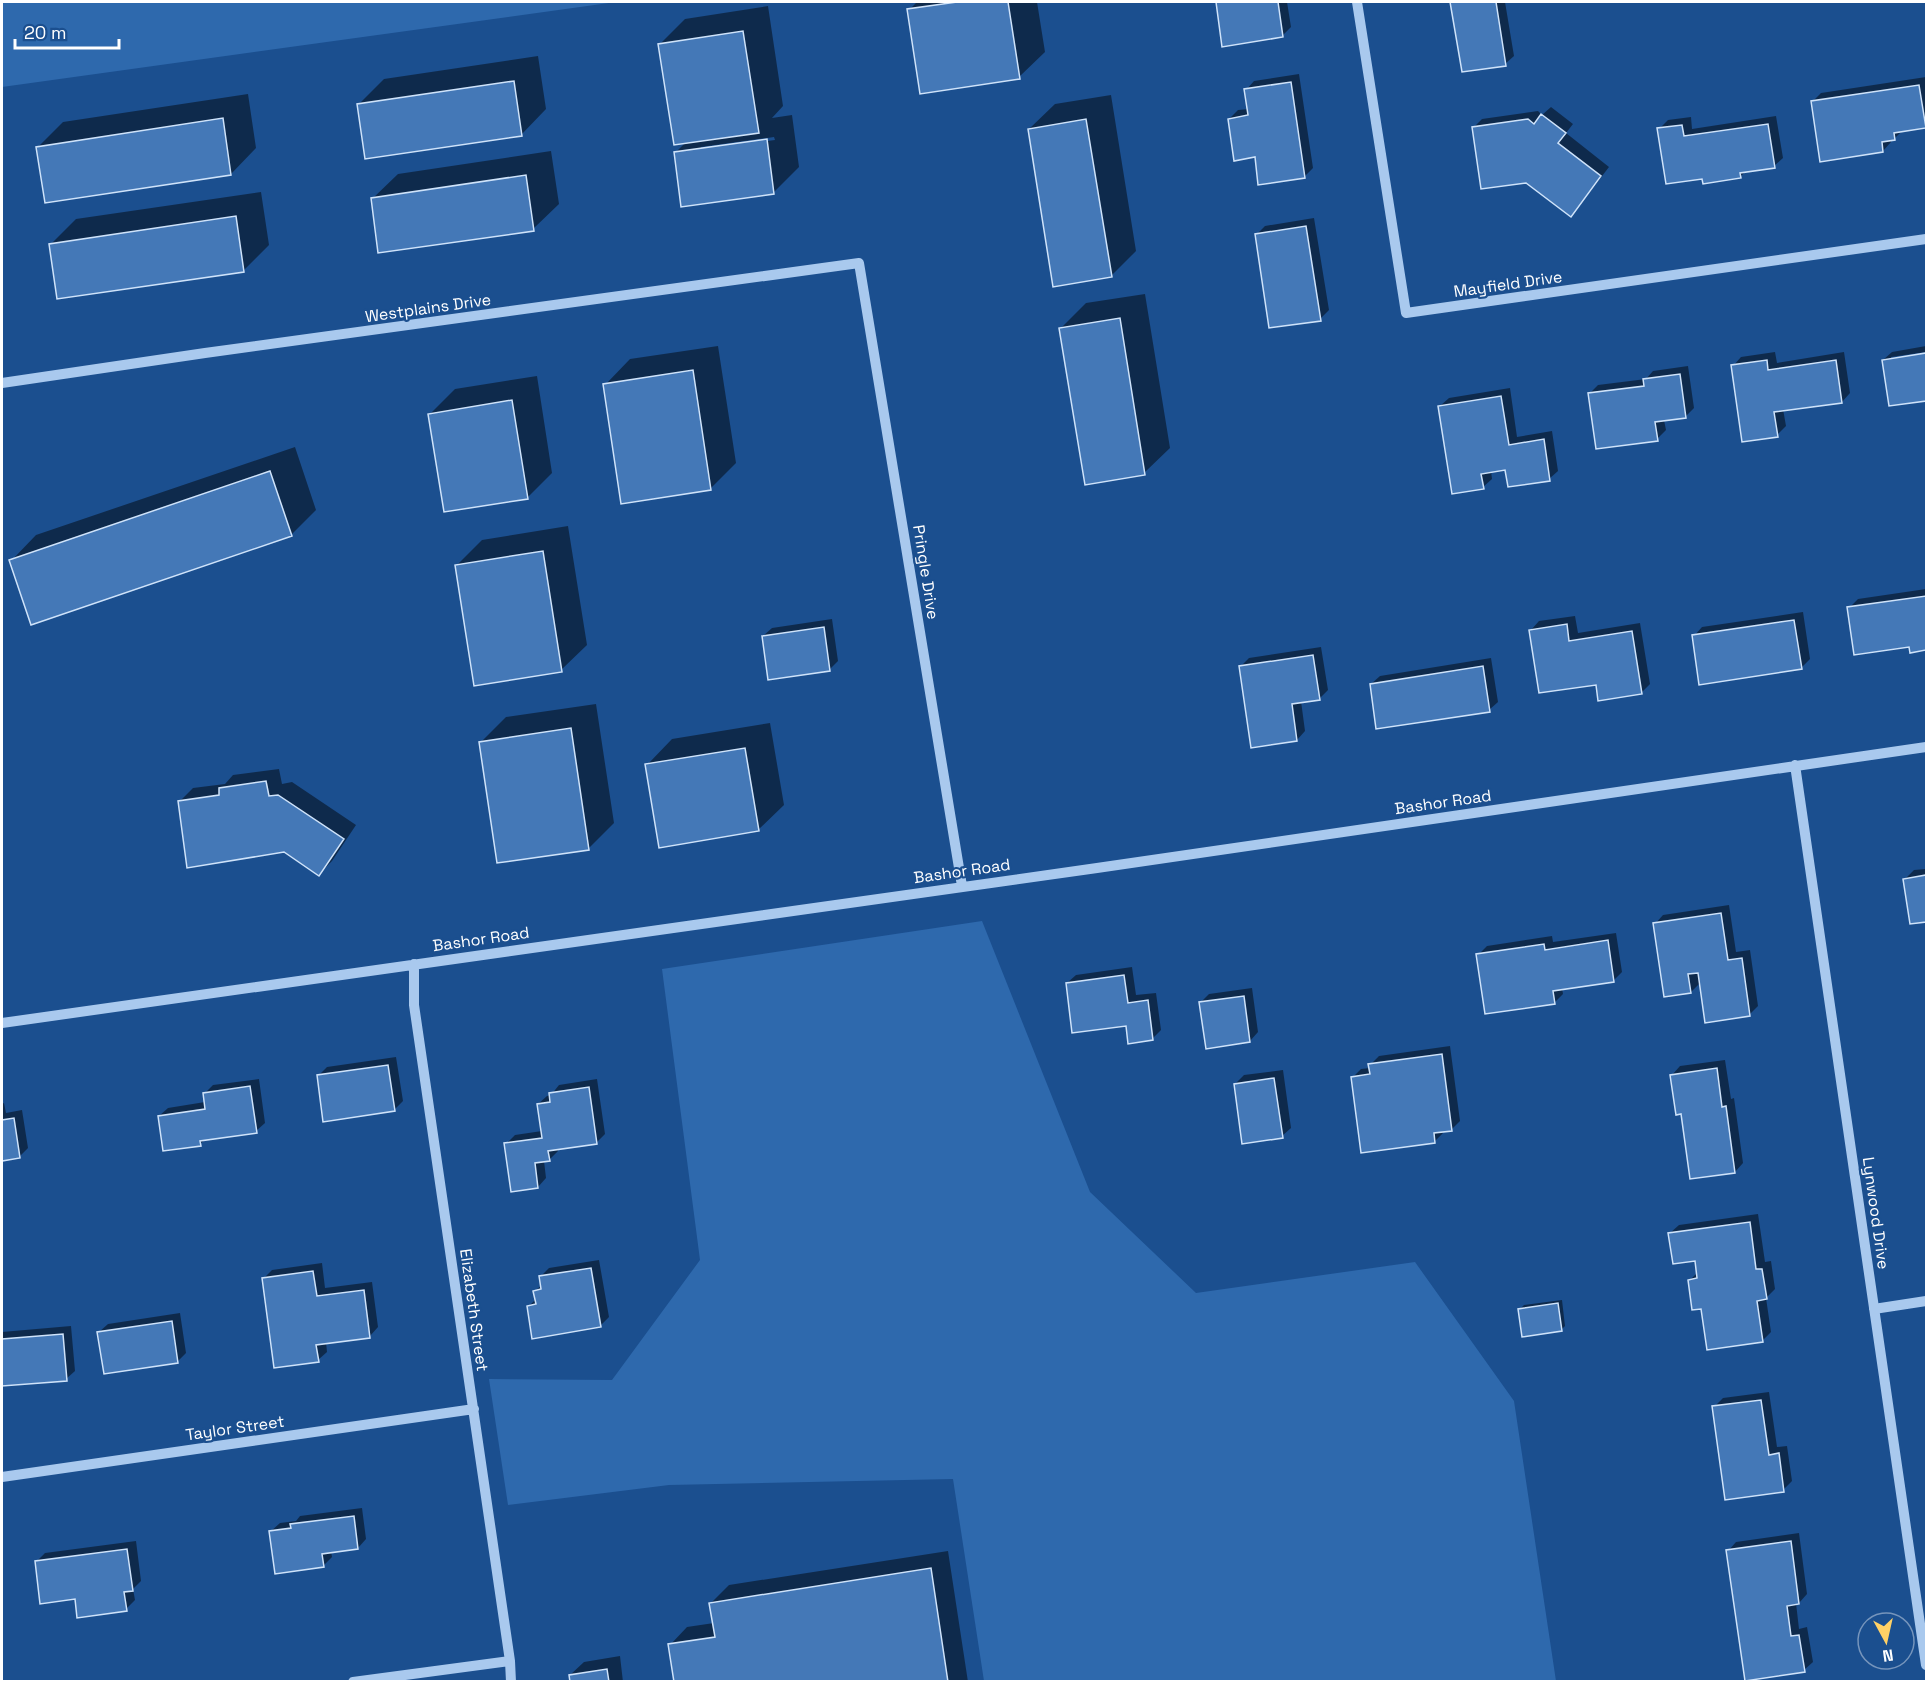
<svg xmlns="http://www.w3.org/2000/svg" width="1928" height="1683" viewBox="0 0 1928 1683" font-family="'Space Grotesk',sans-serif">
  <rect width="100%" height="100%" fill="#1b4f8f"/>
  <path fill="#2e69ad" d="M 2,2 L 616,2 L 2,87 Z
    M 982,921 L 1090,1192 L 1196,1293 L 1415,1262 L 1514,1401 L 1556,1681 L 984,1681 L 953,1479 L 669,1485 L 508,1505 L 489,1379 L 612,1380 L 700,1260 L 662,969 Z"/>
  <path fill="#0007" fill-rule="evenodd" d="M 917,2 L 1037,2 L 1045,52 L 1019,77 L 909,10 Z
    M 1217,2 L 1287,2 L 1291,27 L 1282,36 L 1224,45 Z
    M 1452,2 L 1505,2 L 1514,56 L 1505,64 L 1463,71 Z
    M 768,6 L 783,106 L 772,118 L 792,115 L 799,167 L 773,193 L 675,153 L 686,142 L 660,44 L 685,19 ZM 774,137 L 775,140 L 701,150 L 701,147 Z
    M 538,56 L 546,109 L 521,135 L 359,104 L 384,79 Z
    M 1299,74 L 1313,168 L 1304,177 L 1256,156 L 1229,119 L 1238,110 L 1249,109 L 1246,90 L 1254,81 Z
    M 1926,77 L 1926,125 L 1903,130 L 1894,139 L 1891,139 L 1891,142 L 1883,151 L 1812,102 L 1821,93 Z
    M 248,94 L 256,148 L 231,174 L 38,147 L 63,122 Z
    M 1111,95 L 1136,251 L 1111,276 L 1029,129 L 1055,104 Z
    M 1551,107 L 1573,124 L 1566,133 L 1609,167 L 1579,206 L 1571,215 L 1473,128 L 1482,119 L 1538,111 L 1542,115 Z
    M 1776,116 L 1783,158 L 1774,166 L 1747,170 L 1740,177 L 1703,177 L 1659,129 L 1668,120 L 1691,117 L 1692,129 Z
    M 551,151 L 559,204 L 533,229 L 372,199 L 398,174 Z
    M 261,192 L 269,245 L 243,271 L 51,244 L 76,219 Z
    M 1314,218 L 1329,310 L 1320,319 L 1256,235 L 1265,226 Z
    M 1145,294 L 1170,448 L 1144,473 L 1061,328 L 1086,303 Z
    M 718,346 L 736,463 L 710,489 L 605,385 L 630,359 Z
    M 1926,346 L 1926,352 L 1891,357 L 1891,360 L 1926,355 L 1926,399 L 1890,405 L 1883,360 L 1892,352 Z
    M 1775,352 L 1777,363 L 1844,352 L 1850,393 L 1842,402 L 1783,409 L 1786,426 L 1777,435 L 1733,366 L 1741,357 Z
    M 1688,366 L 1694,408 L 1685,417 L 1664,420 L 1666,430 L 1657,439 L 1589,394 L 1598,385 L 1646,379 L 1653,371 Z
    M 537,376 L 552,473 L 527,498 L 430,414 L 455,389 Z
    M 1510,388 L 1517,437 L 1552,431 L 1558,471 L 1549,479 L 1506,469 L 1491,471 L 1492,479 L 1483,487 L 1440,406 L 1449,398 Z
    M 295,447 L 316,510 L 291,535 L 11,561 L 36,535 Z
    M 568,526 L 587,645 L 561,670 L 457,565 L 482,540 Z
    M 1926,589 L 1926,649 L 1911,651 L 1911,645 L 1849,608 L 1858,599 Z
    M 1803,612 L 1810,659 L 1801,668 L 1694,636 L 1702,627 Z
    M 1575,616 L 1578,633 L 1640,623 L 1650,684 L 1641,693 L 1597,683 L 1531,630 L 1539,621 Z
    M 832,619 L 838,661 L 830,669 L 763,636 L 772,628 Z
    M 1321,647 L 1328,690 L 1319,699 L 1301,701 L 1305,731 L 1297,740 L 1240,667 L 1249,658 Z
    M 1491,658 L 1498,702 L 1489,710 L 1371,684 L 1380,676 Z
    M 596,704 L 614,823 L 588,849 L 481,742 L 506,717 Z
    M 770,723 L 784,805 L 758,830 L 647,765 L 672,739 Z
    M 279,769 L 282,784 L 292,782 L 356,825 L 332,861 L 319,874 L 285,851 L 180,801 L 193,788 L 225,784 L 233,775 Z
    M 1926,869 L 1926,920 L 1911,922 L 1905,879 L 1914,870 Z
    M 1729,905 L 1736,952 L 1750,950 L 1758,1006 L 1750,1014 L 1701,982 L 1691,992 L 1655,924 L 1663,915 Z
    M 1616,933 L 1622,972 L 1613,981 L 1562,988 L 1563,994 L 1554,1003 L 1478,955 L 1487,946 L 1552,936 L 1553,942 Z
    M 1132,967 L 1136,995 L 1156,993 L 1161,1030 L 1152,1039 L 1127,1025 L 1067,983 L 1076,975 Z
    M 1252,988 L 1258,1032 L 1250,1041 L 1201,1002 L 1209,994 Z
    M 1450,1046 L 1460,1121 L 1452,1129 L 1443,1131 L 1443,1133 L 1434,1142 L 1352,1078 L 1361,1069 L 1370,1068 L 1370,1065 L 1379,1056 Z
    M 396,1057 L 403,1101 L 394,1110 L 318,1076 L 327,1067 Z
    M 1725,1060 L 1731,1099 L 1734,1098 L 1743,1163 L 1735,1172 L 1682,1112 L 1672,1075 L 1680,1066 Z
    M 1283,1070 L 1291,1128 L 1282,1136 L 1235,1084 L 1244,1075 Z
    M 259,1079 L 265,1123 L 256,1131 L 207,1138 L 200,1144 L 159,1116 L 168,1108 L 205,1102 L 204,1094 L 213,1085 Z
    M 597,1079 L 605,1134 L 596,1143 L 557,1148 L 558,1151 L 549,1160 L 544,1161 L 546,1178 L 538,1187 L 506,1144 L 515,1135 L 542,1131 L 538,1104 L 547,1096 L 551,1095 L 559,1085 Z
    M 4,1103 L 6,1113 L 22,1110 L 28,1148 L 19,1157 L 2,1159 L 2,1104 Z
    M 1758,1214 L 1765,1262 L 1771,1261 L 1775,1289 L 1766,1298 L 1771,1332 L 1762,1341 L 1703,1307 L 1690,1280 L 1698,1272 L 1696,1260 L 1670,1233 L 1679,1225 Z
    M 599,1260 L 609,1317 L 600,1326 L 528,1307 L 536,1299 L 535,1291 L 542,1285 L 540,1277 L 549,1268 Z
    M 322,1263 L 325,1288 L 372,1282 L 378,1327 L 370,1336 L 326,1342 L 327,1352 L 318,1360 L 263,1279 L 272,1270 Z
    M 1562,1300 L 1565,1326 L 1561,1330 L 1520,1309 L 1524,1305 Z
    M 180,1313 L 186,1353 L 177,1362 L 99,1332 L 108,1324 Z
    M 71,1326 L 75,1371 L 66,1379 L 2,1384 L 2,1332 Z
    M 1769,1392 L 1777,1447 L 1787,1446 L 1792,1481 L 1783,1490 L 1714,1407 L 1723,1398 Z
    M 362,1508 L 366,1539 L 358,1548 L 331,1551 L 332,1557 L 323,1566 L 271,1531 L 280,1523 L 296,1521 L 300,1516 Z
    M 1799,1533 L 1807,1594 L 1799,1603 L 1796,1603 L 1799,1629 L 1807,1627 L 1813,1662 L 1804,1670 L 1728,1551 L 1736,1542 Z
    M 136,1541 L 141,1581 L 133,1589 L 135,1600 L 126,1609 L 76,1598 L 36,1562 L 45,1553 Z
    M 948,1551 L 968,1682 L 675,1682 L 670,1645 L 687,1627 L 714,1623 L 711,1603 L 729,1585 Z
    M 620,1656 L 623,1682 L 571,1682 L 570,1675 L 584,1662 Z"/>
  <path fill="#4478b7" stroke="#cfe3fa" stroke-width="1.5" d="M 957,2 L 1008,2 L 1020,79 L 920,94 L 907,9 Z
    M 1216,2 L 1278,2 L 1283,37 L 1222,47 Z
    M 1450,2 L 1496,2 L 1506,66 L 1462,72 Z
    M 743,31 L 759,133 L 674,145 L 658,44 Z
    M 514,81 L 522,136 L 365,159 L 357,104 Z
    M 1291,82 L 1305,178 L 1258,185 L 1255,157 L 1234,161 L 1228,119 L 1248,115 L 1244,89 Z
    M 1919,85 L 1926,128 L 1894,133 L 1895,140 L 1882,142 L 1883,152 L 1820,162 L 1811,101 Z
    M 1541,114 L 1566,133 L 1558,143 L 1601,176 L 1571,217 L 1526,183 L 1481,189 L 1472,127 L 1528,119 L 1534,124 Z
    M 223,118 L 231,175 L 45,203 L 36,147 Z
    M 1086,119 L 1112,277 L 1053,287 L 1028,129 Z
    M 1768,124 L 1775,168 L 1740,173 L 1741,178 L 1703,184 L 1702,179 L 1666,184 L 1657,128 L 1682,125 L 1684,136 Z
    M 767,139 L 774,194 L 681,207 L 674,152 Z
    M 526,175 L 534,231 L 378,253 L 371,198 Z
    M 236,216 L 244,272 L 57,299 L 49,244 Z
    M 1306,226 L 1321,321 L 1269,328 L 1255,234 Z
    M 1120,318 L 1145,475 L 1085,485 L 1059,328 Z
    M 1926,353 L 1926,401 L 1889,406 L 1882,360 Z
    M 1767,360 L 1768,370 L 1836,360 L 1842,403 L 1774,412 L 1778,437 L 1742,442 L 1731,365 Z
    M 693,370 L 711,490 L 621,504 L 603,384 Z
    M 1680,374 L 1686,418 L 1655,422 L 1658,441 L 1596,449 L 1588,393 L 1644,386 L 1643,379 Z
    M 1501,396 L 1509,445 L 1544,439 L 1550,481 L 1508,487 L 1505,470 L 1481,474 L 1484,489 L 1452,494 L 1438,406 Z
    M 512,400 L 528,499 L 444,512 L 428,414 Z
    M 270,471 L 292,536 L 31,625 L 9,560 Z
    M 543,551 L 562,672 L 474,686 L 455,565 Z
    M 1926,596 L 1926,650 L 1910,653 L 1909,647 L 1854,655 L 1847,607 Z
    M 1794,620 L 1802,669 L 1699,685 L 1692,635 Z
    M 1567,624 L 1569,641 L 1632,631 L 1642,694 L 1598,701 L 1596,685 L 1539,693 L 1529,630 Z
    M 824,627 L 830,671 L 768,680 L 762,636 Z
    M 1313,655 L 1320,700 L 1292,704 L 1297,741 L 1251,748 L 1239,666 Z
    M 1483,666 L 1490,712 L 1376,729 L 1370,684 Z
    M 571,728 L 589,850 L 497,863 L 479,742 Z
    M 745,748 L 759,831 L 659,848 L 645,764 Z
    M 266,781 L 269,796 L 278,795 L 344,839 L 319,876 L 284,852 L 187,868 L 178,801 L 219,795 L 219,788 Z
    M 1926,875 L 1926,922 L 1910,924 L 1903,879 Z
    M 1721,913 L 1728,960 L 1742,958 L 1750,1016 L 1705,1023 L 1698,973 L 1688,974 L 1691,993 L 1664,997 L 1653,923 Z
    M 1608,940 L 1614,982 L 1553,991 L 1555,1004 L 1485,1014 L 1476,954 L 1544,944 L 1545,950 Z
    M 1124,975 L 1128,1003 L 1148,1000 L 1153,1040 L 1128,1044 L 1126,1026 L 1072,1033 L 1066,983 Z
    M 1244,996 L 1250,1042 L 1206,1049 L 1199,1002 Z
    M 1442,1054 L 1452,1131 L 1434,1133 L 1435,1143 L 1361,1153 L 1351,1077 L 1370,1074 L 1368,1064 Z
    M 388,1065 L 395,1111 L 323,1122 L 317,1075 Z
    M 1717,1068 L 1722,1107 L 1726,1106 L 1735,1173 L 1690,1179 L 1681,1114 L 1676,1115 L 1670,1075 Z
    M 1274,1078 L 1283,1138 L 1242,1144 L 1234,1084 Z
    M 250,1086 L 257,1133 L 200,1141 L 201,1146 L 163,1151 L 158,1116 L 205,1109 L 203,1093 Z
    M 589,1087 L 597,1144 L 548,1151 L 550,1161 L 535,1163 L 538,1188 L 511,1192 L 504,1143 L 542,1138 L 537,1104 L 550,1102 L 549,1093 Z
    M 14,1118 L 20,1158 L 2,1161 L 2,1120 Z
    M 1750,1222 L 1756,1269 L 1762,1269 L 1767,1299 L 1757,1301 L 1763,1342 L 1707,1350 L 1701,1309 L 1692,1310 L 1688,1280 L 1697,1278 L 1695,1261 L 1673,1264 L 1668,1233 Z
    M 591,1268 L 601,1327 L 532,1339 L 527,1306 L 536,1304 L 533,1291 L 541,1289 L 539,1276 Z
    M 313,1271 L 317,1296 L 364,1290 L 370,1338 L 316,1345 L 319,1362 L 274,1368 L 262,1278 Z
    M 1558,1303 L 1562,1331 L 1522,1337 L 1518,1309 Z
    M 172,1321 L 178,1363 L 104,1374 L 97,1332 Z
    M 63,1334 L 67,1381 L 2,1386 L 2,1339 Z
    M 1761,1400 L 1769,1455 L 1779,1453 L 1784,1492 L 1725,1500 L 1712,1406 Z
    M 354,1516 L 358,1549 L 322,1554 L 324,1567 L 275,1574 L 269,1531 L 291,1528 L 290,1524 Z
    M 1791,1541 L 1799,1604 L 1787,1606 L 1791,1636 L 1799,1635 L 1805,1672 L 1745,1681 L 1726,1550 Z
    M 127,1549 L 133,1591 L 124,1592 L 127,1611 L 77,1618 L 75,1599 L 40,1604 L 35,1561 Z
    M 931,1568 L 948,1682 L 674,1682 L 668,1644 L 715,1637 L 709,1603 Z
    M 607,1669 L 609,1682 L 570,1682 L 569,1675 Z"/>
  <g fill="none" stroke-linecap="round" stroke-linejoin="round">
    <path stroke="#a9c9ee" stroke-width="10" d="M 1357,2 L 1406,313 L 1926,239
      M 2,383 L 205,353 L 859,263 L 962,886
      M 1795,765 L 1926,1665
      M 414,964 L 414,1005 L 510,1661 L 511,1682
      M 2,1023 L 1097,868 L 1926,747
      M 1874,1309 L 1926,1301
      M 2,1477 L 474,1409
      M 353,1682 L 510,1661"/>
  </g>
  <g text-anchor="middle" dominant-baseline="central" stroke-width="4.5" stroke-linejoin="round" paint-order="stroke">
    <g font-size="16" fill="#fff" stroke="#1b4f8f">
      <text transform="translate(1508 284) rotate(-8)">Mayfield Drive</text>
      <text transform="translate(428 308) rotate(-8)">Westplains Drive</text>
      <text transform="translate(926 572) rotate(81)">Pringle Drive</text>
      <text transform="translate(1443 802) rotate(-8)">Bashor Road</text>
      <text transform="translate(962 871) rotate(-8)">Bashor Road</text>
      <text transform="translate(481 939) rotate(-8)">Bashor Road</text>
      <text transform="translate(1876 1213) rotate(82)">Lynwood Drive</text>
      <text transform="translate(474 1310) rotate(82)">Elizabeth Street</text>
      <text transform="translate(235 1428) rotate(-8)">Taylor Street</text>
    </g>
  </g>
  <rect width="1928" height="1683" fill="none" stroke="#ffffff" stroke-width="6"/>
  <g transform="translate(1886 1641) rotate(172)"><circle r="28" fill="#1b4f8f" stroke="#7695bc" stroke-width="1.5"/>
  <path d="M0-4.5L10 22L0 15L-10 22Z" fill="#ffd166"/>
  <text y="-9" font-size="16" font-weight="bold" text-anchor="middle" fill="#ffffff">N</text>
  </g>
  <path d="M15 39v9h104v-9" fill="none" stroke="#ffffff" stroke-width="3"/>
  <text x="24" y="39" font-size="18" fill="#ffffff" stroke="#1b4f8f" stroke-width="4.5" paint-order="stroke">20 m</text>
</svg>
